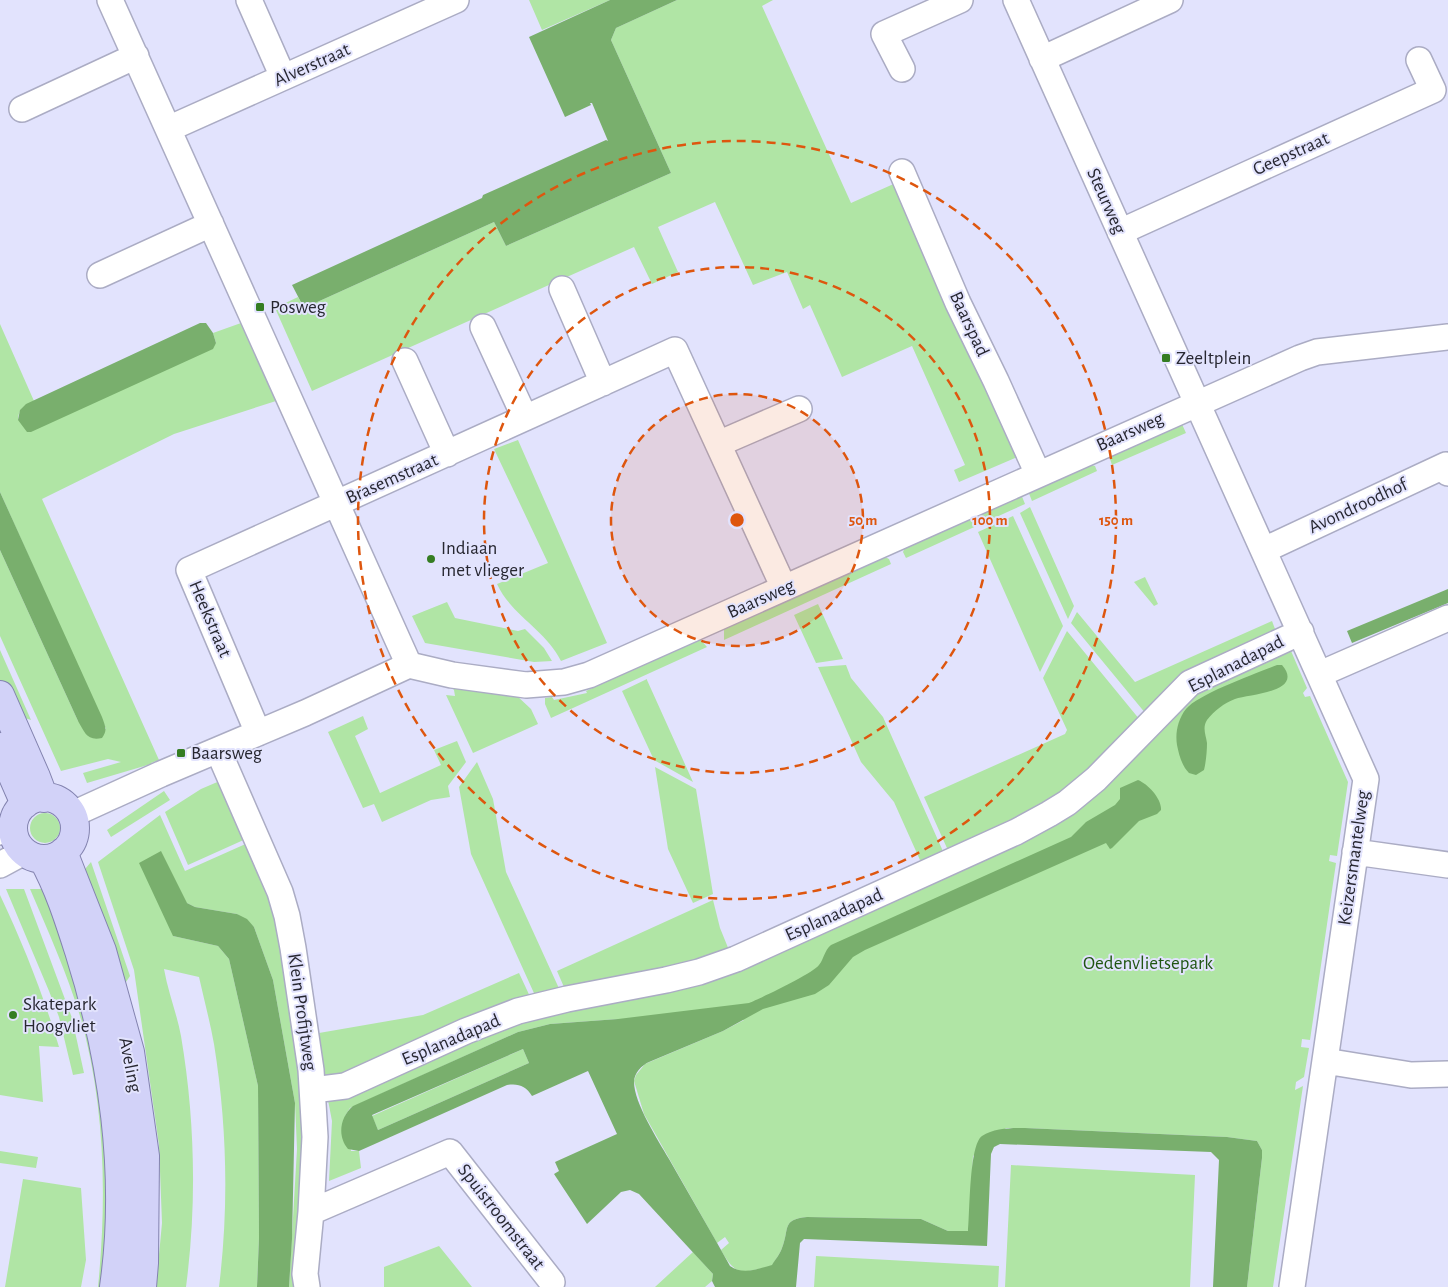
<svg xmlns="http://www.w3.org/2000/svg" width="1448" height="1287" viewBox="0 0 1448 1287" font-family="'Alegreya Sans',sans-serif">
  <rect width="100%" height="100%" fill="#e2e3fd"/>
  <path fill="#b0e5a5" d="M 529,0 L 610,0 L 542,30 Z
    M 677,0 L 773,0 L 762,6 L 851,203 L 898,182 L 1022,455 L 959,482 L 954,470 L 965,465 L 912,346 L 842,377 L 810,305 L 803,309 L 787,272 L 753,285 L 715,202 L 658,227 L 678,272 L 652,284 L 634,247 L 312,391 L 275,308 L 298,297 L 304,308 L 494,222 L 506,246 L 671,173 L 611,40 L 616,28 Z
    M 241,323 L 276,401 L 174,434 L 42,499 L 159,760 L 151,763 L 151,764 L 87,783 L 83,773 L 121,762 L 108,759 L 61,771 L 0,636 L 0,550 L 78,721 L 106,729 L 0,492 L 0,324 L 34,401 C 24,405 18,410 18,420 L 216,343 L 213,333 Z
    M 1181,422 L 1186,433 L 1112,465 L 1110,459 L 1113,452 Z
    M 518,440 L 607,643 L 561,661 C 546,630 511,615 497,584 L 548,563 L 494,449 Z
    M 1087,464 L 1095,466 L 1097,471 L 1032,501 L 1028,491 Z
    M 1021,494 L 1025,504 L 906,558 L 903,552 L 906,545 Z
    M 1030,507 L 1074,606 L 1068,619 L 1020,513 Z
    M 1013,516 L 1063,626 L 1040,672 L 978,532 Z
    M 883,556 L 889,559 L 891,564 L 724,640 L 724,627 Z
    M 1145,577 L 1158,604 L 1154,606 L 1134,582 Z
    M 447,602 L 455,618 L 518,631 L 525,629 L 544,648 L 552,661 L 534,662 L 425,643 L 412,616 Z
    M 818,604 L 843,659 L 816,663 L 794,615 Z
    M 1077,612 L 1135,682 L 1272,621 L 1278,637 L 1146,714 L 1071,623 Z
    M 1067,631 L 1140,720 L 1084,784 L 951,857 L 924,797 L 1065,734 L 1067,730 L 1043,678 Z
    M 699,638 L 707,647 L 551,718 L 545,704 L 545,698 L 552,697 L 554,700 L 587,693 L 586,691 Z
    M 1288,644 L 1307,688 L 1303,693 L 1305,697 L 1310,696 L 1348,782 L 1337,856 L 1330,855 L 1329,861 L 1336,863 L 1310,1040 L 1302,1039 L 1301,1047 L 1309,1048 L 1304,1077 L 1296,1082 L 1295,1090 L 1303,1086 L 1273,1287 L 1247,1287 L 1262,1158 L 1262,1150 L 1257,1141 L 1227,1137 L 1025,1128 L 1006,1128 L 973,1156 L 969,1231 L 948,1231 L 921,1219 L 807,1217 C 781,1220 790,1228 782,1248 C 780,1254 775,1260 772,1266 C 743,1272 737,1279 721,1250 L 729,1243 L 725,1237 L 717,1243 L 644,1114 L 634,1081 L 636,1075 L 645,1064 L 723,1031 L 744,1020 L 618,1019 L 550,1024 L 518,1032 L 350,1108 L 345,1116 L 351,1151 L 359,1151 L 361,1168 L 329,1181 L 332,1121 L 327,1095 L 517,1017 L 659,987 L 1048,821 L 1050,828 L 1057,825 L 1054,817 L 1186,692 Z
    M 0,650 L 31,720 L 16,715 L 0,680 Z
    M 846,665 L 851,678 L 883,717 L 946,858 L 924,869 L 894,802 L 861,762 L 818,667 Z
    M 647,679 L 647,680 L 693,782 L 654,760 L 622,691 Z
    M 449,684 L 516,695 L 531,709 L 538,724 L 473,753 L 446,695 L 455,696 L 454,690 Z
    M 363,716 L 368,729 L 355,736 L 380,793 L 441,765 L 434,750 L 457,741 L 466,762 L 448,786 L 450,797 L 431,800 L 382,822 L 374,804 L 363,808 L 328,732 Z
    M 477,762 L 493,799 L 506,872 L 562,995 L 538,1002 L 471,854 L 459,787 Z
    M 655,767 L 696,789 L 713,894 L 693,903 L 668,849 Z
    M 222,780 L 248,838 L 188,865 L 165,812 L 201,789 Z
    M 164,791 L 170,800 L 111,837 L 107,830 Z
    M30 828a15 15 0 1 1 30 0a15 15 0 1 1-30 0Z
    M 160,815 L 185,871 L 250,842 L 274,898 L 306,1081 L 298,1287 L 289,1287 L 297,1149 L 295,1103 L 273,980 L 254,927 L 237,914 L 195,907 L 187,903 L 173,936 L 218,946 L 229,959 L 258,1086 L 259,1238 L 257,1287 L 219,1287 C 229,1206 227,1125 214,1044 C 210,1022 204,999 199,977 L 164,969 C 168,992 177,1014 181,1036 C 195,1119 197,1203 186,1287 L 156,1287 L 162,1223 L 159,1145 L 134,970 L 98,862 Z
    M 91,862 L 130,976 L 122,988 L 80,875 Z
    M 6,889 L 24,889 L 72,1018 L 84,1073 L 73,1075 L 59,1017 L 49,991 Z
    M 30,889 L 49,889 L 79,982 L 108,1141 L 105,1287 L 98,1287 C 107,1197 105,1103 80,1016 C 67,973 48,931 30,889 Z
    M 0,895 C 24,946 43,994 59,1047 L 39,1046 L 43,1102 L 0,1095 Z
    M 713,900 L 720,928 L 731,955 L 567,994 L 557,971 Z
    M 519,973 L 533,1003 L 326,1083 L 319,1033 L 423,1015 Z
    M 523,1049 L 529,1063 L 378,1130 L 372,1116 Z
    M 0,1151 L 38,1157 L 36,1168 L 0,1163 Z
    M 1011,1165 L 1195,1175 L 1190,1287 L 1005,1287 Z
    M 23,1179 L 81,1188 L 86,1260 L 81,1287 L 5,1287 Z
    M 439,1246 L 472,1287 L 384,1287 L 384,1267 Z
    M 693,1252 L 713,1274 L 712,1281 L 705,1287 L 655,1287 Z
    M 816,1256 L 999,1266 L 998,1287 L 814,1287 Z"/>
  <path fill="#79af6d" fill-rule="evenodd" d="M 610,0 L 677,0 L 616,28 L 611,40 L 671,173 L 506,246 L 494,222 L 304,308 L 292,285 L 482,198 L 483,195 L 606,140 L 608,141 L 592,103 L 590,103 L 591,105 L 565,117 L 529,37 Z
    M 200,323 L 206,323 L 213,333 L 216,343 L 213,349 L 31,432 L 27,432 L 18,420 L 20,410 L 26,404 Z
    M 0,492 L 102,717 C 105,726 108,730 102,738 C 87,741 85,733 78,721 L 0,550 Z
    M 1448,589 L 1448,603 L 1352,643 L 1347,631 Z
    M 1277,665 L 1282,665 C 1305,692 1250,694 1235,699 C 1224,703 1214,711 1207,720 C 1202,728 1206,735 1207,743 C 1207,751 1206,762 1204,770 L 1196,775 L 1189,773 C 1182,766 1179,755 1177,745 C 1175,733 1178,719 1186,709 C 1198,694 1257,673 1277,665 Z
    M 1138,780 C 1148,784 1162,799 1161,810 L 1157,814 L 1139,821 L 1112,848 L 1110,849 L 1106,843 L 865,950 L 853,957 L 829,985 L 815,994 L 763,1009 L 723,1031 L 649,1062 C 642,1065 634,1073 634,1082 C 634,1103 658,1140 669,1159 C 689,1194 710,1230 730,1266 C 743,1275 757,1269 772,1265 C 775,1260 780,1254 782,1248 C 790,1228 781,1220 807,1217 L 921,1219 L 948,1231 L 968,1231 C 970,1213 969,1145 982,1136 C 994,1128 1011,1128 1025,1128 L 1227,1137 L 1257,1141 L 1262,1150 L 1262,1158 L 1247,1287 L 1213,1287 L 1219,1160 L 1211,1152 L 1000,1144 L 994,1147 L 991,1154 L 987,1246 L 804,1239 L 800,1243 L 796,1287 L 715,1287 L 712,1281 L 713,1274 L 639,1194 L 630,1190 L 621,1192 L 587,1224 L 554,1174 L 559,1171 L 555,1162 L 617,1134 L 588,1071 L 532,1096 C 526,1086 518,1083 507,1085 L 359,1151 L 348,1149 C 337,1136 340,1117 353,1106 L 518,1032 L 550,1024 L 618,1019 L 749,1003 C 761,998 812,974 819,965 C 824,959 824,951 831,945 L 1071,837 L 1086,822 L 1115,805 L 1120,799 L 1120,788 ZM 523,1049 L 529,1063 L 378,1130 L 372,1115 Z
    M 161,851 L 187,903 L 195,907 L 237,914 L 247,919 L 254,927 L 273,980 L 295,1103 L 292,1239 L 289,1287 L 257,1287 L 259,1238 L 258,1086 L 229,959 L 218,946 L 173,936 L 139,863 Z"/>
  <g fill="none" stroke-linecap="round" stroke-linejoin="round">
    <defs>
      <path id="minor" d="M 110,0 L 409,665
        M 249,0 L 283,77
        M 1016,0 L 1366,779 L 1292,1287
        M 1042,59 L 1170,0
        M 902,69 L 884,34 L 960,0
        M 22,109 L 136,56
        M 168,129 L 456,0
        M 902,172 L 958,303 L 996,381 L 1038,474
        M 1120,232 L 1433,90 L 1419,60
        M 100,275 L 211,224
        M 562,289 L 603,383
        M 483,327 L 525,418
        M 405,361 L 447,454
        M 718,444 L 799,409
        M 1264,550 L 1446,465 L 1448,473
        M 1320,674 L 1448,618
        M 258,733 L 189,570 L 675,350 L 784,588
        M 218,750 L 280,892 L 287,916 L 293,948 L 311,1070 L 315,1137 L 311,1212 L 305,1274 L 307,1287
        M 71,815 L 161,774 L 305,713 L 409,665 L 452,675 L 526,685 L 564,682 L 589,675 L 1300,358 L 1317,352 L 1448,337
        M 0,832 L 13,826
        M 1355,852 L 1448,865
        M 0,865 L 24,852
        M 1325,1061 L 1411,1075 L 1448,1074
        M 313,1090 L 345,1086 L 466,1031 L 518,1011 L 567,999 L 666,980 L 699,972 L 736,959 L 1016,832 L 1049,814 L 1067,803 L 1096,779 L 1190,683 L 1301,632
        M 311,1212 L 450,1152 L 552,1282"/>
      <path id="major" d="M 0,695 L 36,777 L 44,798
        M 0,747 L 25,804
        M13 828a31 31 0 1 1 62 0a31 31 0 1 1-62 0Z
        M 63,852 L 102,951 L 130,1052 L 145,1156 L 144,1263 L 142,1287
        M 43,859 C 59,888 69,920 79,951 C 113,1058 130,1175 114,1287"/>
    </defs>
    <use href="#minor" stroke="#abacc4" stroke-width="28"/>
    <use href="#major" stroke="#8383af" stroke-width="30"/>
    <use href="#minor" stroke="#fff" stroke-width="25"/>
    <use href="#major" stroke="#d2d2f8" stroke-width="28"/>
  </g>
  <circle cx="737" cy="520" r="126" fill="#de560e" fill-opacity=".12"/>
  <g fill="none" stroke="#de560e" stroke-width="2.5" stroke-dasharray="9 6">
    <circle cx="737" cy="520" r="126"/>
    <circle cx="737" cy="520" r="253"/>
    <circle cx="737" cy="520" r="379"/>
  </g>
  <g fill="#357d22" stroke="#e2e3fd" stroke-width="2">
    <rect x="255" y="302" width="10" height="10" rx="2.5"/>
    <rect x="1161" y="353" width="10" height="10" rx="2.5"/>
    <circle cx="431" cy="559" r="5"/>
    <rect x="176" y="748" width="10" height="10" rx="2.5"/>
    <circle cx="13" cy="1015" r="5"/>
  </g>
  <g text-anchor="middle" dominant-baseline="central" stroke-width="4" stroke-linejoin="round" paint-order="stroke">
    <g font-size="19" fill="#272731" stroke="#e2e3fd">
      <text transform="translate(312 65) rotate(-24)">Alverstraat</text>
      <text transform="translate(1291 154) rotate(-24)">Geepstraat</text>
      <text transform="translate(1106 201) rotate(66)">Steurweg</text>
      <text transform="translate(969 324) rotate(65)">Baarspad</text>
      <text transform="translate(1130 432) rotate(-24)">Baarsweg</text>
      <text transform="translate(392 479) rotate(-24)">Brasemstraat</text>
      <text transform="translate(1358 506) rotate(-25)">Avondroodhof</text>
      <text transform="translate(761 599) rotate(-24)">Baarsweg</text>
      <text transform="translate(210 619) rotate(67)">Heekstraat</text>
      <text transform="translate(1236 664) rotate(-27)">Esplanadapad</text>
      <text transform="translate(1354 858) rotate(-82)">Keizersmantelweg</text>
      <text transform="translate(834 915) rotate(-24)">Esplanadapad</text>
      <text transform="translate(302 1012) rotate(82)">Klein Profijtweg</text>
      <text transform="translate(451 1040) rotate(-23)">Esplanadapad</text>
      <text transform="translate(130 1065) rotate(79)">Aveling</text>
      <text transform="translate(501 1217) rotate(52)">Spuistroomstraat</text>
    </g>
    <g font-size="19" fill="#272731" stroke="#e2e3fd" text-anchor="start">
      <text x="270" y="307">Posweg</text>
      <text x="1176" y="358">Zeeltplein</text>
      <text x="441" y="548">Indiaan<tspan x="441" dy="22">met vlieger</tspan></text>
      <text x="191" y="753">Baarsweg</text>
      <text x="23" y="1004">Skatepark<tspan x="23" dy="22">Hoogvliet</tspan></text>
    </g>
    <g font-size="19" fill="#205512" stroke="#e2e3fd">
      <text x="1148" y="963">Oedenvlietsepark</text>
    </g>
  </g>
  <circle cx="737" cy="520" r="8" fill="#de560e" stroke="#e2e3fd" stroke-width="2.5"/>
  <g font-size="15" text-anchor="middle" font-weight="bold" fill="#de560e" stroke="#e2e3fd" stroke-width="4" stroke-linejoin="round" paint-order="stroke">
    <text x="863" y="525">50 m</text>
    <text x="990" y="525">100 m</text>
    <text x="1116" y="525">150 m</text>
  </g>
</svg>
